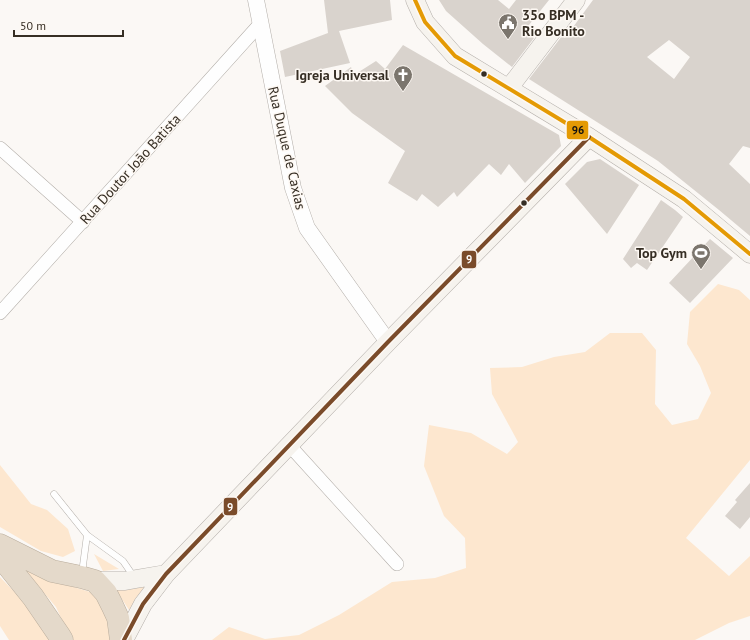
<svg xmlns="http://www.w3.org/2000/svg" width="750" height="640" viewBox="0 0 750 640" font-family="'PT Sans',sans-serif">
  <rect width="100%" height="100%" fill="#fbf8f5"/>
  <path fill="#fde7cf" d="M 718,284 L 739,290 L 750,300 L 750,460 L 686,538 L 729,576 L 750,556 L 750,616 L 729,623 L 695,640 L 212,640 L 229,627 L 265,639 L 299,635 L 339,615 L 392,582 L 435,578 L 466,568 L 465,538 L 444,516 L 424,466 L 429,425 L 471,433 L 507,454 L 518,442 L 492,394 L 490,368 L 522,367 L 554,357 L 585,352 L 610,333 L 642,333 L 656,350 L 655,404 L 672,425 L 698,419 L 711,393 L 700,366 L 687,344 L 690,312 Z
    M 0,465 L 31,504 L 47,510 L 68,529 L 75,551 L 63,557 L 41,551 L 0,527 Z
    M 94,554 L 119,569 L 103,571 Z
    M 21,566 L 58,582 L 90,592 L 105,603 L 112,640 L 71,640 L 56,607 Z
    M 0,577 L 36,614 L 49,640 L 9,640 L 0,626 Z
    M 148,584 L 129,610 L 116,590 Z"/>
  <path fill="#d9d3cd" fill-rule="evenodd" d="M 324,0 L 390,0 L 392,20 L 339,31 L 350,63 L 285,77 L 280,51 L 328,33 Z
    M 439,0 L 498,0 L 509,9 L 516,0 L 549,0 L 525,30 L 534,38 L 512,67 L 483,44 L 446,11 Z
    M 593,0 L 750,0 L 750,148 L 743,146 L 729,164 L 750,184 L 750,236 L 719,210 L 658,161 L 630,143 L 529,79 L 562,36 L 565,38 ZM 669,40 L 690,57 L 674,79 L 647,57 Z
    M 403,45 L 559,135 L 561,146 L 525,183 L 509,164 L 501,175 L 489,164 L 457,197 L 454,192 L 438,207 L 422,194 L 417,201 L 388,183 L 405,151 L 352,113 L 325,86 L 351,67 L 354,75 L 376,61 L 385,69 Z
    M 600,159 L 639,185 L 607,234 L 565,184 L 587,162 Z
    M 661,200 L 675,210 L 683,217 L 647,270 L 637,263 L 631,268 L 623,259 Z
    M 710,239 L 733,258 L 690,303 L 669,283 Z
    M 750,483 L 750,517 L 740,529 L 725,516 L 737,502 L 735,500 Z"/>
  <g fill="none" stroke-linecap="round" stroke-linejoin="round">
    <defs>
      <path id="service" d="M 54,494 L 87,535 L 123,561 L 134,577
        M 82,573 L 87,535"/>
      <path id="minor" d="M 0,148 L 83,222
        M 0,313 L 260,24
        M 290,446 L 397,564"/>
      <path id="tertiary" d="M 256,0 L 293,188 L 307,228 L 388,342"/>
      <path id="secondary" d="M 415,0 L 425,22 L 455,56 L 589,137 L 684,199 L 750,254
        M 509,88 L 576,0
        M 95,581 L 125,581 L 136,579 L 166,574
        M 124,640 L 143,604 L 166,574 L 388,342 L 589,137"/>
      <path id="motorway" d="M 0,545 L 52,571 L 81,577 L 95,581 L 106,593 L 112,605 L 118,618 L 121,640
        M 0,557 L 4,561 L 33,597 L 59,635 L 62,640"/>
    </defs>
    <use href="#service" stroke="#b3aea9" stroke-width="7"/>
    <use href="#minor" stroke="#b3aea9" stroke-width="14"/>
    <use href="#tertiary" stroke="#b3aea9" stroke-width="17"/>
    <use href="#secondary" stroke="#b3aea9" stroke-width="19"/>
    <use href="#motorway" stroke="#baad9c" stroke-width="23"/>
    <use href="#service" stroke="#fefefe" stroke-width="6"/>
    <use href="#minor" stroke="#fefefe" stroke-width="13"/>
    <use href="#tertiary" stroke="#fefefe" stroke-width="16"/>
    <use href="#secondary" stroke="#f6f3ee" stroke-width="18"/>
    <use href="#motorway" stroke="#e4d9ca" stroke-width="22"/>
    <defs>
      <path id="bus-1" d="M 415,0 L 425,22 L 455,56 L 589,137 L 684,199 L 750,254"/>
      <path id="bus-2" d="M 124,640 L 143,604 L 166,574 L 388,342 L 589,137"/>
    </defs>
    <use href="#bus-1" stroke="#fdf8f3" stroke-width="7"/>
    <use href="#bus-2" stroke="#fdf8f3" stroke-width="7"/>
    <use href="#bus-1" stroke="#e49a04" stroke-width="4"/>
    <use href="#bus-2" stroke="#7a4b2a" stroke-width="4"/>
  </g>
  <defs>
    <symbol id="civic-pin" viewBox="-11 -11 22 30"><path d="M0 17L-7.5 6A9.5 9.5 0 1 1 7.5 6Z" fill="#7b756d" stroke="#fdf8f3"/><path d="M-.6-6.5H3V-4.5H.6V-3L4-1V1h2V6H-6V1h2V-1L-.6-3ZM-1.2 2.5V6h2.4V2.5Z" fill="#fff"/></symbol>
    <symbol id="church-pin" viewBox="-11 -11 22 30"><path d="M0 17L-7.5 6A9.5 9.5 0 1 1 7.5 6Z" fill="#7b756d" stroke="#fdf8f3"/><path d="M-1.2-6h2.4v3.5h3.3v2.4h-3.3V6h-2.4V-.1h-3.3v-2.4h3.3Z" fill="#fff"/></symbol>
    <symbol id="stadium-pin" viewBox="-11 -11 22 30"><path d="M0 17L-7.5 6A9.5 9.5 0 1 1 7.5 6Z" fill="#7b756d" stroke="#fdf8f3"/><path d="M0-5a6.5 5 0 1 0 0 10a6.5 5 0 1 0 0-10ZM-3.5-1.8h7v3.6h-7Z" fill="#fff"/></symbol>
  </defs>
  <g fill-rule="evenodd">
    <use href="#civic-pin" x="497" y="12" width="22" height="30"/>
    <use href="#church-pin" x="392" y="64" width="22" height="30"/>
    <use href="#stadium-pin" x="690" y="242" width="22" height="30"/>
  </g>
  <g fill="#362e24" stroke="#fdf8f3" stroke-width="1.5">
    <circle cx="484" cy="74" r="3.5"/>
    <circle cx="524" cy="203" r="3.5"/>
  </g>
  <g text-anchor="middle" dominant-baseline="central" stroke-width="3" stroke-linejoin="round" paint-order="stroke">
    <g font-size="14" font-weight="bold" fill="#362e24" stroke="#fdf8f3" text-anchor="end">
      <text x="522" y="15" text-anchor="start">35o BPM -<tspan x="522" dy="16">Rio Bonito</tspan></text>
      <text x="389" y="75">Igreja Universal</text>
      <text x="687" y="253">Top Gym</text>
    </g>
    <g font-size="14" fill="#362e24" stroke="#fdf8f3">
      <text transform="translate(287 148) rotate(77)">Rua Duque de Caxias</text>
      <text transform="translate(130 169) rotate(-48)">Rua Doutor João Batista</text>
    </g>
  </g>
  <g stroke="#fdf8f3" stroke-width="1.5">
    <rect x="566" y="120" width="23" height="20" rx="4" fill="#e49a04"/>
    <rect x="461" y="250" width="16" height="19" rx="4" fill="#7a4b2a"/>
    <rect x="223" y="497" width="15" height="19" rx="4" fill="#7a4b2a"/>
  </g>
  <g font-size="11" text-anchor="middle" font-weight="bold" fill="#fff">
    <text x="469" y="263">9</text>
    <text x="230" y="511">9</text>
  </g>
  <g font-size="11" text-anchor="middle" font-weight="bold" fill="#111">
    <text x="578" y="134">96</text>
  </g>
  <path d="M14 30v6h109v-6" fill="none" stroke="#362e24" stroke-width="2"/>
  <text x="20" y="30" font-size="12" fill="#362e24" stroke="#fdf8f3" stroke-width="3" paint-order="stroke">50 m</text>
</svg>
